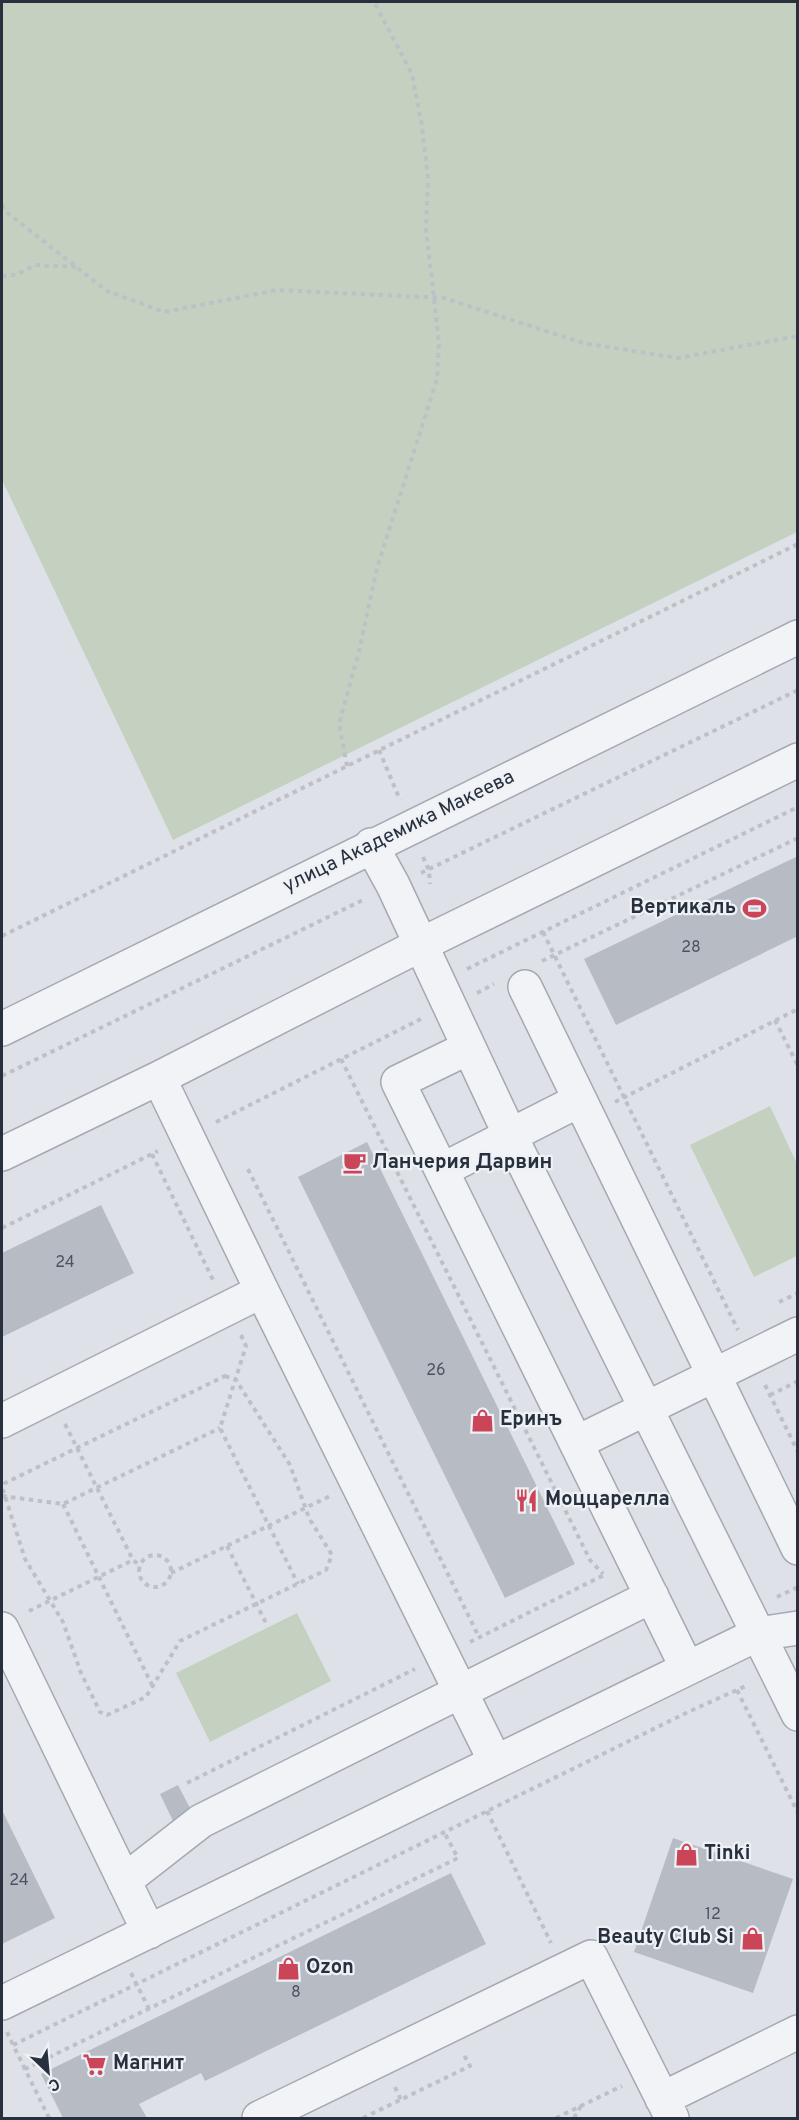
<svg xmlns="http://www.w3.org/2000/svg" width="799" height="2120" viewBox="0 0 799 2120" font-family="Overpass,sans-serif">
  <rect width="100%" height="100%" fill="#dee2e8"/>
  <path fill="#c4d1c0" d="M 2,2 L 797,2 L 797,532 L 173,840 L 2,480 Z
    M 770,1106 L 797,1164 L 797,1256 L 754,1277 L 690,1145 Z
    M 297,1613 L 331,1681 L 210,1742 L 176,1673 Z"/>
  <path fill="#b6bbc4" d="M 798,856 L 798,936 L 616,1025 L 584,959 Z
    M 367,1142 L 575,1564 L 505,1598 L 298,1177 Z
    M 101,1205 L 134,1273 L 2,1337 L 2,1253 Z
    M 178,1785 L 193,1814 L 174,1823 L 160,1794 Z
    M 2,1810 L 55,1918 L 2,1944 Z
    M 673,1838 L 793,1879 L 753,1993 L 634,1952 Z
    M 451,1873 L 486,1944 L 205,2081 L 201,2073 L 139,2104 L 147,2118 L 63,2118 L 41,2074 Z"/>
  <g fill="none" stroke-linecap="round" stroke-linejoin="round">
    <defs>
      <path id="minor" d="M 371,845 L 393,885 L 510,1135 L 798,1714
        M 525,987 L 798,1548
        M 2,1029 L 798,637
        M 468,1048 L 398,1082 L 687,1668
        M 159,1078 L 262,1291 L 495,1761
        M 2,1154 L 159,1078 L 420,945 L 798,760
        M 442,1170 L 580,1100
        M 2,1421 L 262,1291
        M 576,1443 L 798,1334
        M 2,1629 L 149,1932
        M 124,1881 L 201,1821 L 652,1596
        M 2,2003 L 758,1634 L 798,1628
        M 662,2099 L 798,2032
        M 259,2118 L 591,1957 L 672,2118"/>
    </defs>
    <use href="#minor" stroke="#a4a9b2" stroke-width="36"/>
    <path stroke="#bdc0c6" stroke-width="4" stroke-dasharray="4.5 4.5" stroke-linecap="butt" d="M 2,205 L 5,211 L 107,291 L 164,312 L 277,290 L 444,298 L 583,343 L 678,358 L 798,336
      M 2,276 L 16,275 L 35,265 L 76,267
      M 379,750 L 400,800
      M 347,766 L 339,724 L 359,651 L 377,568 L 437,379 L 439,343 L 426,229 L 428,179 L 422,126 L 412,74 L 374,2
      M 423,857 L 429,870 L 430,884
      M 421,873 L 798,690
      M 543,932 L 738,1330
      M 2,936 L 798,544
      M 542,961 L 798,838
      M 467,969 L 798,807
      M 477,993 L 494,984
      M 775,1020 L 798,1066
      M 341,1059 L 590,1560 L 603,1574
      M 2,1076 L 365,899
      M 615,1102 L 798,1009
      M 216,1122 L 421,1019
      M 152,1154 L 213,1280
      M 248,1169 L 479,1637
      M 2,1228 L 158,1151
      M 779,1302 L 798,1293
      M 241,1335 L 246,1346 L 220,1428 L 298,1584
      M 225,1376 L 236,1380 L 290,1465 L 309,1518 L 332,1555 L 326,1570 L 180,1641 L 146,1697 L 107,1715 L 100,1712 L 81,1673 L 63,1622 L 25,1559 L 3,1490 L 5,1483 Z
      M 765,1385 L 798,1452
      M 770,1395 L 798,1381
      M 65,1424 L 133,1560 L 141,1566
      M 2,1496 L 63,1504 L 220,1428
      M 63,1504 L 153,1687
      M 227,1546 L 266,1623
      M139 1571a16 16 0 1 1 32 0a16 16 0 1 1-32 0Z
      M 171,1573 L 330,1496
      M 777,1597 L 798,1587
      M 29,1611 L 133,1560
      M 470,1642 L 604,1575
      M 737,1690 L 798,1813
      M 187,1783 L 415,1669
      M 487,1811 L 551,1943
      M 131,1973 L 149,2009
      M 7,2032 L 13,2045
      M 25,2069 L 13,2045 L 688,1712 L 748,1685
      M 395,2087 L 401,2100
      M 49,2118 L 25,2069 L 458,1858 L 444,1832
      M 363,2118 L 470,2066 L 463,2053
      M 556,2118 L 622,2086
      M 574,2118 L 581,2106"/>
    <use href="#minor" stroke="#f1f3f6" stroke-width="33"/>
  </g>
  <defs>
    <symbol id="stadium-bare" viewBox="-9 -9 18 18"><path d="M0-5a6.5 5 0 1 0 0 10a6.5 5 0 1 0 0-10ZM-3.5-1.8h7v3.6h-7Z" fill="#cb4558" stroke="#eef1f5" stroke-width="2.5" paint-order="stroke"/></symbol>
    <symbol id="cafe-bare" viewBox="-9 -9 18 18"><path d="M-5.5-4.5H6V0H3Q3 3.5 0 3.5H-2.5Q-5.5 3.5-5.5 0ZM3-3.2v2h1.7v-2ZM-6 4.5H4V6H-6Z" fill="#cb4558" stroke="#eef1f5" stroke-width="2.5" paint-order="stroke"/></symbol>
    <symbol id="shop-bare" viewBox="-9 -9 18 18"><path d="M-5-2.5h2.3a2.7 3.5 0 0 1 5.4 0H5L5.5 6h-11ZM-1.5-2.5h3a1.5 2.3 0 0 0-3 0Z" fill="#cb4558" stroke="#eef1f5" stroke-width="2.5" paint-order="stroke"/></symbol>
    <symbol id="restaurant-bare" viewBox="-9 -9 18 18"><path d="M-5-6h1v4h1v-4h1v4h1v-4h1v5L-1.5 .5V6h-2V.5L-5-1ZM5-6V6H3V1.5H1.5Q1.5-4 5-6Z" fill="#cb4558" stroke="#eef1f5" stroke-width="2.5" paint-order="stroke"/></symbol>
    <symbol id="supermarket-bare" viewBox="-9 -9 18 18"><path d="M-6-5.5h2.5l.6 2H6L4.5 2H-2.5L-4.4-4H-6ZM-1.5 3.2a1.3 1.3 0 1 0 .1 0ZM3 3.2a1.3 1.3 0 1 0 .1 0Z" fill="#cb4558" stroke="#eef1f5" stroke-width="2.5" paint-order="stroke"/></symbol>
  </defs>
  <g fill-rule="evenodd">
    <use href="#stadium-bare" x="738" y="892" width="33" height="33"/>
    <use href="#cafe-bare" x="338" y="1146" width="33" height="33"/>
    <use href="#shop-bare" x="466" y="1404" width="33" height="33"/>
    <use href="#restaurant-bare" x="510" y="1484" width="33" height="33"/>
    <use href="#shop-bare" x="670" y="1838" width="33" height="33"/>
    <use href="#shop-bare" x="736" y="1922" width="33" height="33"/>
    <use href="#shop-bare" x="272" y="1952" width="33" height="33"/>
    <use href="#supermarket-bare" x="78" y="2048" width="33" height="33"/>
  </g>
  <g text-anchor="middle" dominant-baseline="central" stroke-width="4.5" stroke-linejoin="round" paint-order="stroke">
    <g font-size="16" fill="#4c5360">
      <text x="691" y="948">28</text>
      <text x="65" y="1263">24</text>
      <text x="436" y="1371">26</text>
      <text x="19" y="1881">24</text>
      <text x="713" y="1915">12</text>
      <text x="296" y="1993">8</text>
    </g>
    <g font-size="20" fill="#28303e" stroke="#eef1f5">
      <text transform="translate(399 832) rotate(-26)">улица Академика Макеева</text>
    </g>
    <g font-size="20" font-weight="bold" fill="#28303e" stroke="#eef1f5" text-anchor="start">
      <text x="736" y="908" text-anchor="end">Вертикаль</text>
      <text x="372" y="1163">Ланчерия Дарвин</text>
      <text x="500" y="1420">Еринъ</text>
      <text x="545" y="1500">Моццарелла</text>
      <text x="704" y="1854">Tinki</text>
      <text x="734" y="1938" text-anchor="end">Beauty Club Si</text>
      <text x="306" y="1968">Ozon</text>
      <text x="113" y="2064">Магнит</text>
    </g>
  </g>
  <rect width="799" height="2120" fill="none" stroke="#28303e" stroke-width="6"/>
  <g transform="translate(48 2072) rotate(154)" stroke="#eef1f5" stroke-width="4.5" paint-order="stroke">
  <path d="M0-4.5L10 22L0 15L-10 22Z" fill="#28303e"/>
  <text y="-9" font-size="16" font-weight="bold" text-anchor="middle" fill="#28303e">С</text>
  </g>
</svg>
